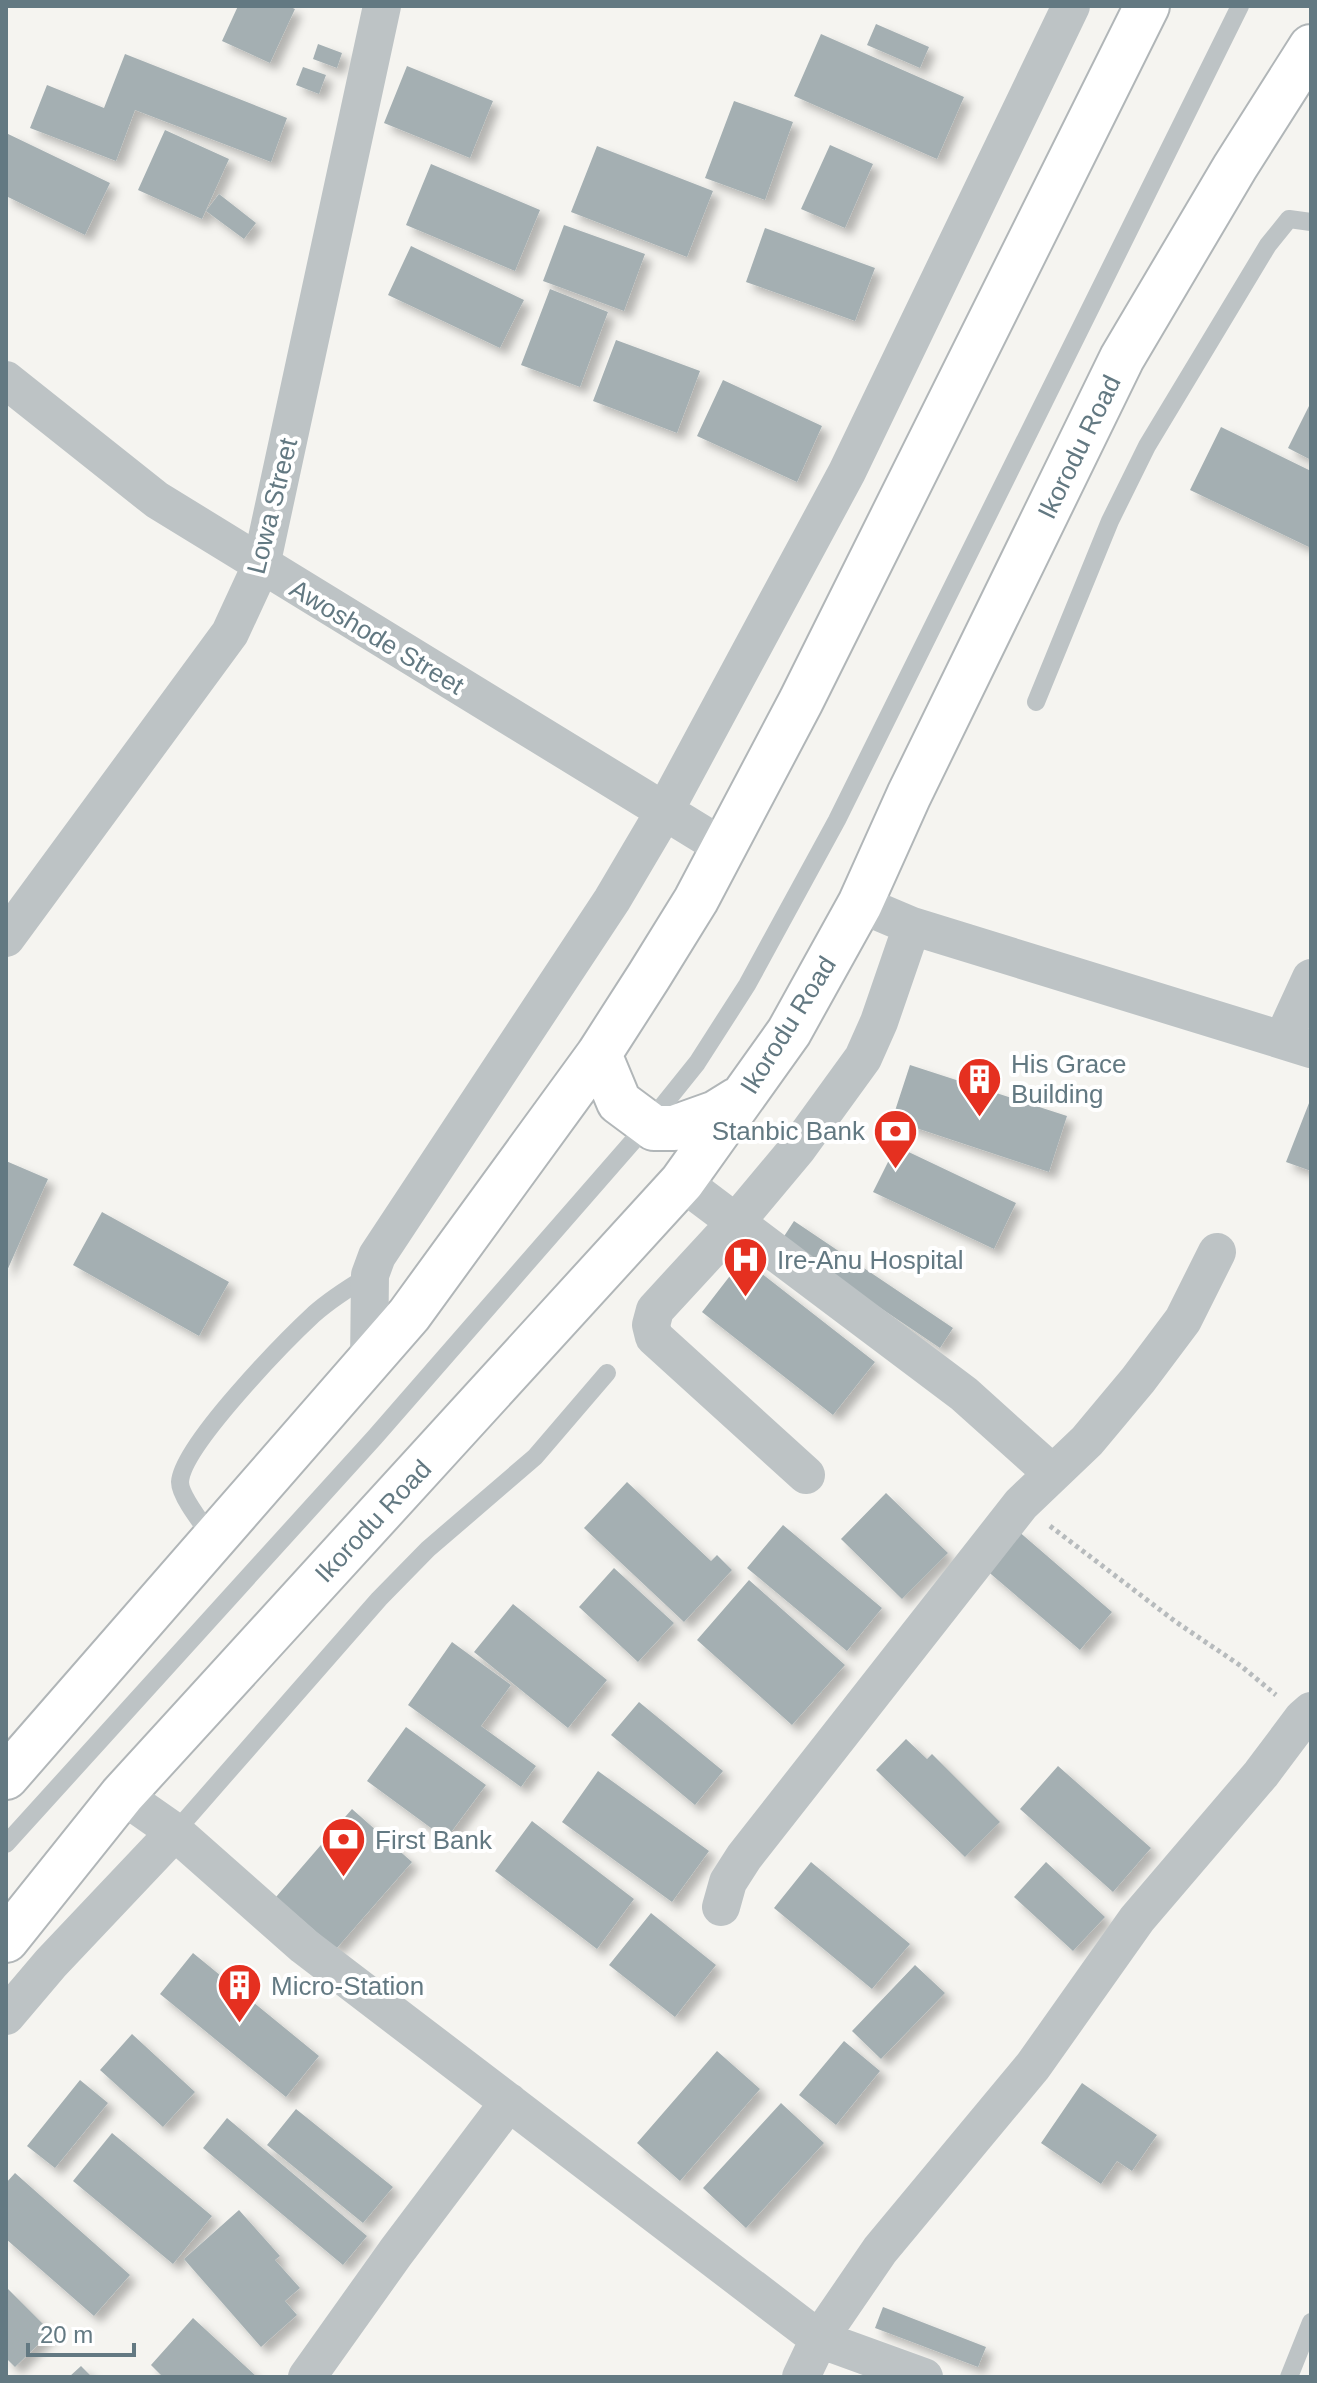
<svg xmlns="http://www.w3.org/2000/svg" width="1317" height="2383" viewBox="0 0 1317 2383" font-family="Arial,sans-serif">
  <defs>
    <filter id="shadow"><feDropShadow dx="7" dy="7" stdDeviation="4" flood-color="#0004"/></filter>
  </defs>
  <rect width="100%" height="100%" fill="#f5f4f0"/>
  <path fill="#a4afb2" filter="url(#shadow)" d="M 238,6 L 288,6 L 295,9 L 270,63 L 222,41 Z
    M 876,24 L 929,47 L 920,68 L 867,45 Z
    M 821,34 L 964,97 L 937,159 L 794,96 Z
    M 318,44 L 342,53 L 337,68 L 313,59 Z
    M 125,54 L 287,118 L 271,162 L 135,110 L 116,161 L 30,128 L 47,85 L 104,108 Z
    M 407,66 L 493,101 L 470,158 L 384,123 Z
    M 303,67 L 326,75 L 319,94 L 296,85 Z
    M 734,101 L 793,122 L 765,200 L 705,178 Z
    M 165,130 L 229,159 L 202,219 L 138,190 Z
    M 6,133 L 110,183 L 85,235 L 6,196 Z
    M 830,145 L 873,164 L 845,228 L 801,209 Z
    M 597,146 L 713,191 L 687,257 L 571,212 Z
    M 431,164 L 540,210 L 515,271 L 406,225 Z
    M 219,194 L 256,223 L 244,239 L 206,211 Z
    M 564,225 L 645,254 L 624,311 L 543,281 Z
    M 765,228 L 875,268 L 855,321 L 746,282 Z
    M 411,246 L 524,300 L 500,348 L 388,295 Z
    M 550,289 L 608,312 L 580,387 L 521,365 Z
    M 616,340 L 700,371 L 677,433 L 593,401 Z
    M 723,380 L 822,426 L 797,482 L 697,436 Z
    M 1311,402 L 1311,460 L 1288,448 Z
    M 1221,427 L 1311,471 L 1311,548 L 1190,490 Z
    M 910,1065 L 1067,1116 L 1049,1172 L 892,1120 Z
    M 1311,1098 L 1311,1171 L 1286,1162 Z
    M 896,1146 L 1016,1203 L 994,1249 L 873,1192 Z
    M 6,1161 L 48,1179 L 6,1273 Z
    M 102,1212 L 229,1282 L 199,1336 L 73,1265 Z
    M 794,1221 L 953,1328 L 940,1348 L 781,1241 Z
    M 743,1259 L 875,1362 L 833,1415 L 702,1312 Z
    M 627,1482 L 711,1561 L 717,1555 L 732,1570 L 684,1622 L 584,1528 Z
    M 886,1493 L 948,1553 L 902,1599 L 841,1539 Z
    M 783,1525 L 882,1608 L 847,1651 L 747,1568 Z
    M 1017,1530 L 1112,1612 L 1080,1650 L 985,1569 Z
    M 614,1568 L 674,1623 L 638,1662 L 579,1607 Z
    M 749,1580 L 845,1665 L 792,1725 L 697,1640 Z
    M 513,1604 L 607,1680 L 568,1728 L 474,1652 Z
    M 452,1642 L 511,1685 L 481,1726 L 536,1766 L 521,1787 L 408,1705 Z
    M 639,1702 L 723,1771 L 695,1805 L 611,1735 Z
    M 406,1727 L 486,1785 L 446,1839 L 367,1781 Z
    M 906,1739 L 927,1759 L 932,1754 L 1000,1822 L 965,1857 L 876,1770 Z
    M 1058,1766 L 1151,1848 L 1113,1892 L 1020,1809 Z
    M 598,1771 L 709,1851 L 672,1902 L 562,1822 Z
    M 352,1809 L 412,1862 L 336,1949 L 276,1897 Z
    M 532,1821 L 634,1899 L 597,1949 L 495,1871 Z
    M 811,1862 L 910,1944 L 872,1989 L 774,1908 Z
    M 1046,1862 L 1105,1917 L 1073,1951 L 1014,1897 Z
    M 651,1913 L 716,1965 L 675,2017 L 609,1965 Z
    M 193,1953 L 319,2056 L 286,2097 L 160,1994 Z
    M 915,1965 L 945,1993 L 881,2059 L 852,2031 Z
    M 132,2034 L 195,2092 L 163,2127 L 100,2070 Z
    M 844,2041 L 880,2071 L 836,2125 L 799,2095 Z
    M 717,2051 L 760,2089 L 680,2181 L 637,2143 Z
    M 80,2080 L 108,2103 L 55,2168 L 27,2146 Z
    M 1082,2083 L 1157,2135 L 1132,2171 L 1117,2161 L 1101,2184 L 1041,2143 Z
    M 781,2103 L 824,2143 L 746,2228 L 703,2188 Z
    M 296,2109 L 393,2187 L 363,2223 L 267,2145 Z
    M 227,2118 L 367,2236 L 343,2265 L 203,2148 Z
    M 112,2133 L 212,2216 L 173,2264 L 73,2181 Z
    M 15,2173 L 130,2275 L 94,2316 L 6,2239 L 6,2183 Z
    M 239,2210 L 280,2256 L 275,2260 L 300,2288 L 285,2301 L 297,2315 L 261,2347 L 184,2259 Z
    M 6,2287 L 51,2332 L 15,2367 L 6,2358 Z
    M 883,2307 L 986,2347 L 978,2367 L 875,2328 Z
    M 193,2318 L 257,2377 L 163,2377 L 151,2365 Z
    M 81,2366 L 92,2377 L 69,2377 Z"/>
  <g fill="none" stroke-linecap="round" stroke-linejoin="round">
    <defs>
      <path id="highway" d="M 599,1054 L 619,1102 L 654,1128 L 674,1128 L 716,1113 L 737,1100
        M 6,1777 L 409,1315 L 599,1054 L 649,976 L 696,900 L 801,701 L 1147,6
        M 6,1940 L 122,1795 L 682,1182 L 789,1032 L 860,904 L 909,795 L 1122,358 L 1235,167 L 1311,47"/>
    </defs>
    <use href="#highway" stroke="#b1b6b8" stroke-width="48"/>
    <path stroke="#b7bbbd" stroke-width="5" stroke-dasharray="4 4" stroke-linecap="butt" d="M 1050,1526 L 1176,1622 L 1241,1666 L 1276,1695"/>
    <path stroke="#bdc3c5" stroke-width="18" d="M 1036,702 L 1110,521 L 1147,446 L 1268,245 L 1289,219 L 1311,222
      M 214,1540 C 205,1527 180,1497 180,1482 C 182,1446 285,1341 314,1314 C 331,1299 350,1287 370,1275
      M 175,1832 L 379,1599 L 428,1549 L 535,1457 L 607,1373
      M 6,1844 L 375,1437 L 648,1124 L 697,1063 L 747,985 L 837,820 L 1240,6
      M 1289,2377 L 1311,2322"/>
    <path stroke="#bdc3c5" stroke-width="38" d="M 6,380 L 157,500 L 723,847
      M 860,904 L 912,926 L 1311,1049
      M 6,938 L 230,633 L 261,566 L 382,6
      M 1283,1039 L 1311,978
      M 682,1182 L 964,1394 L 1052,1473
      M 369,1364 L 370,1275 L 377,1256 L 612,900 L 664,812 L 847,472 L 1071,6
      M 806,1475 L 654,1337 L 651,1325 L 655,1310 L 736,1222 L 797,1149 L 863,1058 L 879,1022 L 912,926
      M 122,1795 L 175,1832 L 304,1946 L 819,2339 L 924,2377
      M 721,1907 L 728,1882 L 744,1857 L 1021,1504 L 1087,1441 L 1138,1380 L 1183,1320 L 1217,1252
      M 6,2016 L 51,1963 L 175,1832
      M 307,2377 L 396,2252 L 509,2102
      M 801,2377 L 819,2339 L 880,2250 L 1033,2066 L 1137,1919 L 1261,1774 L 1303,1718 L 1311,1711"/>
    <use href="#highway" stroke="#fff" stroke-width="44"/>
  </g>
  <defs>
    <symbol id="building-pin" viewBox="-11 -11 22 30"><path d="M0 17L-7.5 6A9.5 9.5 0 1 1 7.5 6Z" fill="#e53020" stroke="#fff"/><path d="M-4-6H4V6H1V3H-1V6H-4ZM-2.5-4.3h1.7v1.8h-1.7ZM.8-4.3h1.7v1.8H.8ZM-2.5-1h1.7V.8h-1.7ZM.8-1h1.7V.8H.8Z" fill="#fff"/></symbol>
    <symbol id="bank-pin" viewBox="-11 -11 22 30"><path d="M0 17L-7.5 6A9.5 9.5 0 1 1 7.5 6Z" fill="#e53020" stroke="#fff"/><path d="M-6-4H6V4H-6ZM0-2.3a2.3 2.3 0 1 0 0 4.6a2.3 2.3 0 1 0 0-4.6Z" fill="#fff"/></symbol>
    <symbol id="hospital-pin" viewBox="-11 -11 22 30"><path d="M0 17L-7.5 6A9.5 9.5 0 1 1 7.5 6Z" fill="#e53020" stroke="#fff"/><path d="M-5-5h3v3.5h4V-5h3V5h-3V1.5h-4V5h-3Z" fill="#fff"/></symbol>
  </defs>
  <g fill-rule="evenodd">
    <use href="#building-pin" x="954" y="1054" width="51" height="69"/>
    <use href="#bank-pin" x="870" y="1106" width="51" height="69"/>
    <use href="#hospital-pin" x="720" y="1234" width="51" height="69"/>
    <use href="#bank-pin" x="318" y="1814" width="51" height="69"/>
    <use href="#building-pin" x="214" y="1960" width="51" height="69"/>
  </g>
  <g text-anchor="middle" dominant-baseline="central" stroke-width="8" stroke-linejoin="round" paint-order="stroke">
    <g font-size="26" fill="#637982" stroke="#fff">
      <text transform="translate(1079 447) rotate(-64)">Ikorodu Road</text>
      <text transform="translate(272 506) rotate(-76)">Lowa Street</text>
      <text transform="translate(377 637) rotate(31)">Awoshode Street</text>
      <text transform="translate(788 1025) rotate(-58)">Ikorodu Road</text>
      <text transform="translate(373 1521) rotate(-47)">Ikorodu Road</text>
    </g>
    <g font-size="26" fill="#637982" stroke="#fff" text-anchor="start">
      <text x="1011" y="1064">His Grace<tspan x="1011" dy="30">Building</tspan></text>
      <text x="865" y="1131" text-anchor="end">Stanbic Bank</text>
      <text x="777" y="1260">Ire-Anu Hospital</text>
      <text x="375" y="1840">First Bank</text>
      <text x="271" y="1986">Micro-Station</text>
    </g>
  </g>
  <rect width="1317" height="2383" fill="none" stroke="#637982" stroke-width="16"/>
  <path d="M28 2343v12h106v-12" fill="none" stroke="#637982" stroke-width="4"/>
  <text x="40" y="2343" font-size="24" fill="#637982" stroke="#ffffff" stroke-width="6" paint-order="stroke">20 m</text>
</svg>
